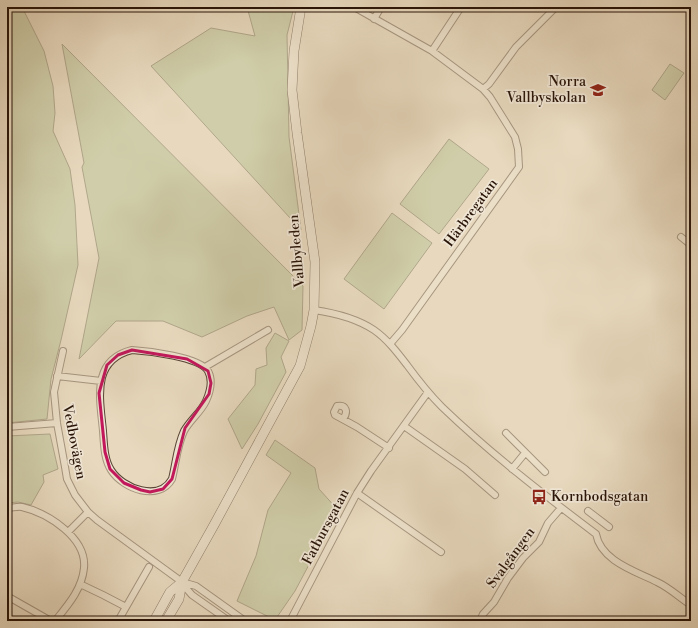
<svg xmlns="http://www.w3.org/2000/svg" width="698" height="628" viewBox="0 0 698 628" font-family="'Libre Bodoni',serif">
  <rect width="100%" height="100%" fill="#e8d9be"/>
  <filter id="stains"><feTurbulence type="fractalNoise" baseFrequency=".005" numOctaves="4"/><feColorMatrix values="0 0 0 0 .2 0 0 0 0 .09 0 0 0 0 .02 0 0 0 .5 -.17"/></filter>
  <radialGradient id="worn" r=".72"><stop offset=".6" stop-color="#630" stop-opacity="0"/><stop offset="1" stop-color="#630" stop-opacity=".3"/></radialGradient>
  <path fill="#b4c093" stroke="#6e6a4e" d="M 7,7 L 22,7 L 44,51 L 53,86 L 55,113 L 53,131 L 70,169 L 75,205 L 78,265 L 61,340 L 51,379 L 47,419 L 7,423 Z
    M 247,7 L 294,7 L 287,35 L 289,137 L 301,230 L 151,66 L 211,28 L 255,36 Z
    M 62,44 L 303,286 L 302,330 L 289,340 L 274,307 L 247,316 L 202,337 L 163,321 L 116,321 L 79,359 L 99,258 L 82,167 L 84,163 Z
    M 670,64 L 684,73 L 665,100 L 652,90 Z
    M 449,139 L 489,169 L 439,234 L 400,204 Z
    M 392,213 L 432,243 L 384,309 L 344,279 Z
    M 275,333 L 289,341 L 281,357 L 286,372 L 258,424 L 242,449 L 228,419 L 255,385 L 256,369 L 267,365 L 266,348 Z
    M 50,434 L 58,469 L 43,475 L 44,482 L 31,505 L 18,502 L 7,503 L 7,436 Z
    M 275,440 L 315,468 L 319,489 L 338,510 L 295,591 L 275,620 L 237,601 L 256,556 L 268,510 L 291,473 L 266,455 Z"/>
  <g fill="none" stroke-linecap="round" stroke-linejoin="round">
    <defs>
      <path id="street" d="M 354,7 L 432,51 L 483,89 L 490,97 L 515,137 L 518,149 L 519,167 L 402,330 L 390,344
        M 374,19 L 381,7
        M 432,51 L 461,7
        M 483,89 L 489,84 L 516,47 L 556,7
        M 681,237 L 691,245
        M 314,310 C 335,313 356,318 374,330 C 387,339 397,352 407,365 C 418,380 429,394 442,407 C 490,453 543,494 596,534 C 601,561 635,571 657,582 C 670,588 680,598 691,605
        M 132,350 C 148,351 200,357 208,371 C 213,380 210,392 206,401 C 201,412 190,420 184,431 C 177,446 176,463 172,479 C 159,502 123,489 111,470 C 104,459 104,444 103,431 C 100,399 91,360 132,350 Z
        M 63,351 L 54,392 L 57,423 L 65,467 L 67,479 L 75,495 L 88,512 L 97,520 L 178,579 L 192,595 L 229,621
        M 205,367 L 268,330
        M 57,376 L 101,381
        M 343,419 C 348,413 347,404 337,406 L 334,412 L 335,415 L 357,427 L 389,448
        M 404,426 L 465,469 L 495,495
        M 7,427 L 57,423
        M 506,433 L 545,472
        M 512,469 L 525,453
        M 357,493 L 441,552
        M 7,508 C 12,508 18,506 22,507 C 48,513 87,538 84,568 C 82,589 68,605 55,621
        M 588,511 L 609,527
        M 68,532 L 88,512
        M 182,582 L 196,586 L 245,621
        M 80,584 L 103,595 L 126,607
        M 7,596 L 51,621
        M 118,621 L 149,567
        M 290,621 L 357,493 L 371,471 L 428,392
        M 480,621 L 483,614 L 494,602 L 508,578 L 523,558 L 539,542 L 548,523 L 561,508"/>
      <path id="secondary" d="M 154,621 L 170,592 L 182,582
        M 166,621 L 179,599 L 182,582 L 214,525 L 300,366 L 311,326 L 314,310 L 315,262 L 297,133 L 292,90 L 294,51 L 301,7"/>
    </defs>
    <use href="#street" stroke="#594536" stroke-width="8"/>
    <use href="#secondary" stroke="#291408" stroke-width="10"/>
    <use href="#street" stroke="#f0e6d5" stroke-width="6"/>
    <use href="#secondary" stroke="#f0e6d5" stroke-width="9"/>
  </g>
  <path d="M0 0H698V628H0ZM 132,350 L 187,359 L 208,371 L 211,383 L 209,394 L 185,428 L 172,479 L 163,489 L 150,492 L 141,490 L 124,483 L 110,469 L 105,452 L 99,393 L 107,365 L 118,355 Z" fill="#e8d9be" fill-opacity=".55" fill-rule="evenodd"/>
  <path fill="none" stroke="#c2185b" stroke-width="3" stroke-linejoin="round" d="M 132,350 L 187,359 L 208,371 L 211,383 L 209,394 L 185,428 L 172,479 L 163,489 L 150,492 L 141,490 L 124,483 L 110,469 L 105,452 L 99,393 L 107,365 L 118,355 Z"/>
  <defs>
    <symbol id="school-bare" viewBox="-9 -9 18 18"><path d="M0-5L7-2L0 1L-7-2ZM-4 1L0 2.5L4 1V4Q0 6-4 4Z" fill="#8f2418" stroke="#f0e6d5" stroke-width="2.5" paint-order="stroke"/></symbol>
    <symbol id="bus-bare" viewBox="-9 -9 18 18"><path d="M-5-6H5V4H4V6H2V4H-2V6H-4V4H-5ZM-3.5-4V0h7V-4ZM-3.5 1.2v1.5H-2V1.2ZM2 1.2v1.5H3.5V1.2Z" fill="#8f2418" stroke="#f0e6d5" stroke-width="2.5" paint-order="stroke"/></symbol>
  </defs>
  <g fill-rule="evenodd">
    <use href="#school-bare" x="587" y="79" width="22" height="22"/>
    <use href="#bus-bare" x="528" y="486" width="22" height="22"/>
  </g>
  <g text-anchor="middle" dominant-baseline="central" stroke-width="3.5" stroke-linejoin="round" paint-order="stroke">
    <g font-size="14" fill="#291408" stroke="#f0e6d5" text-anchor="end">
      <text x="586" y="82">Norra<tspan x="586" dy="16">Vallbyskolan</tspan></text>
      <text x="551" y="497" text-anchor="start">Kornbodsgatan</text>
    </g>
    <g font-size="14" fill="#291408" stroke="#f0e6d5">
      <text transform="translate(471 213) rotate(-54)">Härbregatan</text>
      <text transform="translate(297 251) rotate(-95)">Vallbyleden</text>
      <text transform="translate(74 442) rotate(79)">Vedbovägen</text>
      <text transform="translate(326 527) rotate(-62)">Fatbursgatan</text>
      <text transform="translate(511 558) rotate(-54)">Svalgången</text>
    </g>
  </g>
  <rect width="698" height="628" fill="none" stroke="#e8d9be" stroke-width="24"/>
  <rect x="8" y="8" width="682" height="612" fill="none" stroke="#291408" stroke-width="2"/>
  <rect x="12" y="12" width="674" height="604" fill="none" stroke="#291408"/>
  <rect width="100%" height="100%" filter="url(#stains)"/>
  <rect width="100%" height="100%" fill="url(#worn)"/>
</svg>
